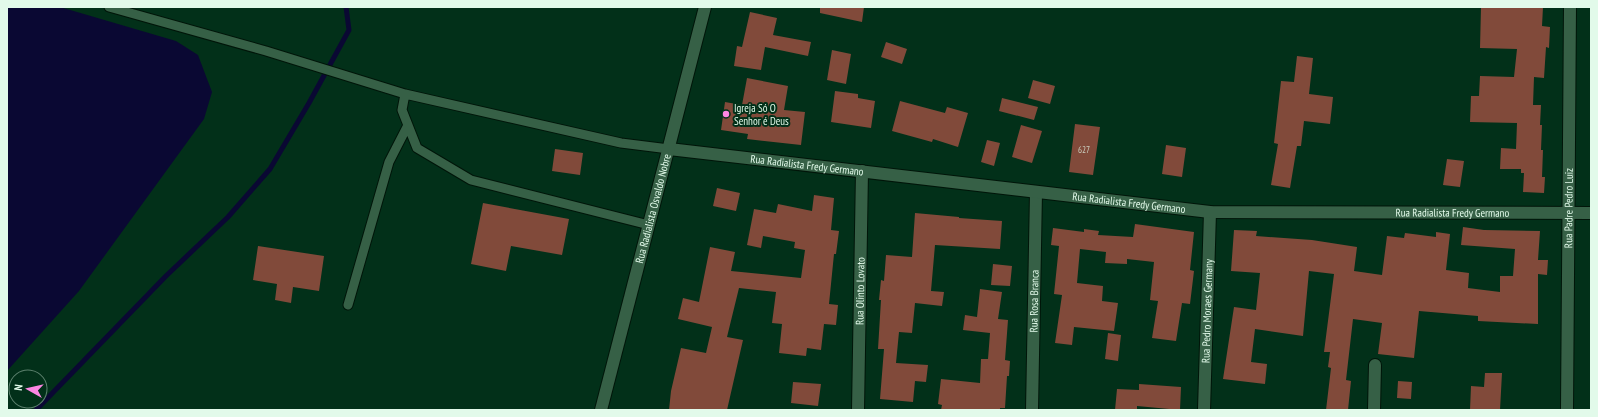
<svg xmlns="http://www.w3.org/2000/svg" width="1598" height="417" viewBox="0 0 1598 417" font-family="'PT Sans Narrow',sans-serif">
  <rect width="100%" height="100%" fill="#023019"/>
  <path fill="#0a0833" d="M 7,7 L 60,7 L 176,41 L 198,55 L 212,92 L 204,119 L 79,291 L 7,371 Z"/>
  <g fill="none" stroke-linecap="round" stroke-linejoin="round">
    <path stroke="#0a0833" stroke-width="5" d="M 36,410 L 166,276 L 228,217 L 270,169 L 309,103 L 349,30 L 346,7"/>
  </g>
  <path fill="#814a3a" d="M 820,7 L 864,7 L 862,22 L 820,13 Z
    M 1481,7 L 1543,7 L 1542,26 L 1550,27 L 1549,48 L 1546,47 L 1544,78 L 1534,77 L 1533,105 L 1541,105 L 1540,125 L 1542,125 L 1541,150 L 1543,150 L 1542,177 L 1545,177 L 1544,193 L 1523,192 L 1524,173 L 1521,173 L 1521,169 L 1500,169 L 1501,148 L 1516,149 L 1517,123 L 1470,122 L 1471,96 L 1479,96 L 1480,76 L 1514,77 L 1517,49 L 1480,48 Z
    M 750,12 L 777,18 L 773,35 L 811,42 L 808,56 L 765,47 L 761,70 L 734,66 L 737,46 L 742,47 Z
    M 886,42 L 907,49 L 902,64 L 881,57 Z
    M 832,50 L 851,54 L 846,84 L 827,80 Z
    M 1297,56 L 1313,58 L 1309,94 L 1333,97 L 1330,124 L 1304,121 L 1301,146 L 1297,146 L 1290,188 L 1271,185 L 1278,144 L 1274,143 L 1281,81 L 1294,82 Z
    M 747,78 L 788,86 L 784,110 L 805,112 L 801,145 L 747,139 L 748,134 L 721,130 L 725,102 L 742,105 Z
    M 1033,80 L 1055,86 L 1050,104 L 1028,98 Z
    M 835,91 L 858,94 L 858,98 L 875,101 L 871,128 L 831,122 Z
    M 1002,98 L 1038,107 L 1034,120 L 999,111 Z
    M 900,101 L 945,113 L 947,107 L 968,113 L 958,147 L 933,139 L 932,142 L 892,131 Z
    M 1075,124 L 1100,127 L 1093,175 L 1069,172 Z
    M 1021,125 L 1042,131 L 1032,163 L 1012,157 Z
    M 987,140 L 1000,143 L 994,166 L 981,162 Z
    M 1166,145 L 1186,148 L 1182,177 L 1162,174 Z
    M 555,149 L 583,153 L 580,175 L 552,171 Z
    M 1447,159 L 1464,161 L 1460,187 L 1443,185 Z
    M 717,188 L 740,193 L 736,211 L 713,206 Z
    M 814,195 L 834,198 L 831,230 L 839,231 L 836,254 L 834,254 L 829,304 L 838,305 L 836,325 L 824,324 L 821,350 L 807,348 L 806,356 L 779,353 L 782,324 L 772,323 L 776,292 L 739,288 L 727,337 L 743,340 L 727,410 L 669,410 L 671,391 L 681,348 L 706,353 L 712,327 L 678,319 L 683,298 L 699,302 L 710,247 L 735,252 L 731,271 L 801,278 L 805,250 L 794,248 L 795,242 L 763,236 L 761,248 L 747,245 L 754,209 L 776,213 L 778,204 L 812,211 Z
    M 483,203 L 569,219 L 562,255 L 511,246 L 506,271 L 471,264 Z
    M 915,213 L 959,217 L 959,218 L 1002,221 L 1000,249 L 935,245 L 931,291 L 944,292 L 942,306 L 915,303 L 912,333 L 899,332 L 896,363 L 928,365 L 926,382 L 915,381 L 913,402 L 880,399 L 884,349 L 878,349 L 881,300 L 879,300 L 881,280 L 884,281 L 886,255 L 912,257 Z
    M 1135,224 L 1194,232 L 1190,270 L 1194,271 L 1190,304 L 1182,303 L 1176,341 L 1152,338 L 1158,301 L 1150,300 L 1154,262 L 1127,259 L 1127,264 L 1105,263 L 1106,252 L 1080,249 L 1077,283 L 1103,286 L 1102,301 L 1118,303 L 1114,331 L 1074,327 L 1072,345 L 1055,343 L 1062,295 L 1054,294 L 1059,246 L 1051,245 L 1053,228 L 1084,232 L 1084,229 L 1099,231 L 1098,235 L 1133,237 Z
    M 1463,227 L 1484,230 L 1540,231 L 1538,260 L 1548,260 L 1547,275 L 1538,274 L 1538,324 L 1478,321 L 1478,316 L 1419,311 L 1414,358 L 1378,354 L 1382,323 L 1353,319 L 1346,380 L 1351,381 L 1348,410 L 1326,410 L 1331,368 L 1328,367 L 1330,352 L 1324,352 L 1334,274 L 1309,271 L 1303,336 L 1255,329 L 1251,362 L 1267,364 L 1265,384 L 1223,379 L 1234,307 L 1256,310 L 1260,273 L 1231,271 L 1234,230 L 1257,231 L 1256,236 L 1312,240 L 1357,247 L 1354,271 L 1382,275 L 1387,236 L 1404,238 L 1405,233 L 1436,237 L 1436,232 L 1450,234 L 1446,270 L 1469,273 L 1468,288 L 1500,292 L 1500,276 L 1513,276 L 1515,249 L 1461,245 Z
    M 258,246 L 324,256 L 319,291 L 293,287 L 291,303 L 275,300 L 277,284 L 253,280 Z
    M 993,264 L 1012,266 L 1010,286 L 991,285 Z
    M 980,289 L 1002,292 L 998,319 L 1008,320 L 1005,360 L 1010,361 L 1009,376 L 1007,376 L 1005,408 L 1000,408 L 1000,410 L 941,410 L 942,405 L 938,404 L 941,379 L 980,383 L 981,359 L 988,359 L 990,333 L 963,330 L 965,315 L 977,317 Z
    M 1108,333 L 1121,335 L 1118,361 L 1105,359 Z
    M 1485,373 L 1502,373 L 1500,410 L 1470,410 L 1471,386 L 1484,387 Z
    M 1398,381 L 1412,382 L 1411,399 L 1397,398 Z
    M 793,382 L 821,384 L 818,406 L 791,403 Z
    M 1139,384 L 1181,387 L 1180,410 L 1137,406 L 1137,410 L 1115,410 L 1117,389 L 1139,390 Z"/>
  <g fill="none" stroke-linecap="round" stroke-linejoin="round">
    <defs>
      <path id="lane" d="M 109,7 L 266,51 L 405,94 L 621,143 L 669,149
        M 405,94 L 402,110 L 417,148 L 471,180 L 649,225
        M 348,305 L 389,162 L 408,125"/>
      <g id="street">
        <path id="s1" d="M 858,410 L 862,171"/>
        <path id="s2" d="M 1032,410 L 1036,192"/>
        <path id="s3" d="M 1204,410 L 1210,212"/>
        <path d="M 1374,410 L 1375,365"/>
        <path id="s4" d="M 1567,410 L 1570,7"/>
      </g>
      <g id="secondary">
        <path id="s5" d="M 669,149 L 1210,212 L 1591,213"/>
        <path id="s6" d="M 601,410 L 705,7"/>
      </g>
    </defs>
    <use href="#lane" stroke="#011509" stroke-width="11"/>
    <use href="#street" stroke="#011509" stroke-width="14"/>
    <use href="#secondary" stroke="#011509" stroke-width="14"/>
    <use href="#lane" stroke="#366046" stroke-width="9"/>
    <use href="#street" stroke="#366046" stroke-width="12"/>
    <use href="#secondary" stroke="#366046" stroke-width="12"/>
  </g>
  <circle fill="#fd86e3" stroke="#023019" stroke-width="1.5" cx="726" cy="114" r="4"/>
  <g text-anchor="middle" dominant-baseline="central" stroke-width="4" stroke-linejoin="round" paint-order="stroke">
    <g font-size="9" fill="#cacebe">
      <text x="1084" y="149">627</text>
    </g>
    <g font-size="11" fill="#e2faea" stroke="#023019" text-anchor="start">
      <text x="734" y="108">Igreja Só O<tspan x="734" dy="13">Senhor é Deus</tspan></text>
    </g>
    <g font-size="11" fill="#e2faea" stroke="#023019">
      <text stroke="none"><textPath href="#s5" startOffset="139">Rua Radialista Fredy Germano</textPath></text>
      <text stroke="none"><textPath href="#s5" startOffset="463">Rua Radialista Fredy Germano</textPath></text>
      <text stroke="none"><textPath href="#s6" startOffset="208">Rua Radialista Osvaldo Nobre</textPath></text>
      <text stroke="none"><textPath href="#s4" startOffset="202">Rua Padre Pedro Luiz</textPath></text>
      <text stroke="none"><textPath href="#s5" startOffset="787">Rua Radialista Fredy Germano</textPath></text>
      <text stroke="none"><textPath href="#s1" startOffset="119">Rua Olinto Lovato</textPath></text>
      <text stroke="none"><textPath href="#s2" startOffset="109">Rua Rosa Branca</textPath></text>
      <text stroke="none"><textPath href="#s3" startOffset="99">Rua Pedro Moraes Germany</textPath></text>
    </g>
  </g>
  <rect width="1598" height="417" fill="none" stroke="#e2faea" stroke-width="16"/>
  <g transform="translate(28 389) rotate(278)"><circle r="19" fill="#023019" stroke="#5c816d"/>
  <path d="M0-3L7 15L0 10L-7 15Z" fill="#fd86e3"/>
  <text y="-6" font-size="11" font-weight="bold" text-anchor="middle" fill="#e2faea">N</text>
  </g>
</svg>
